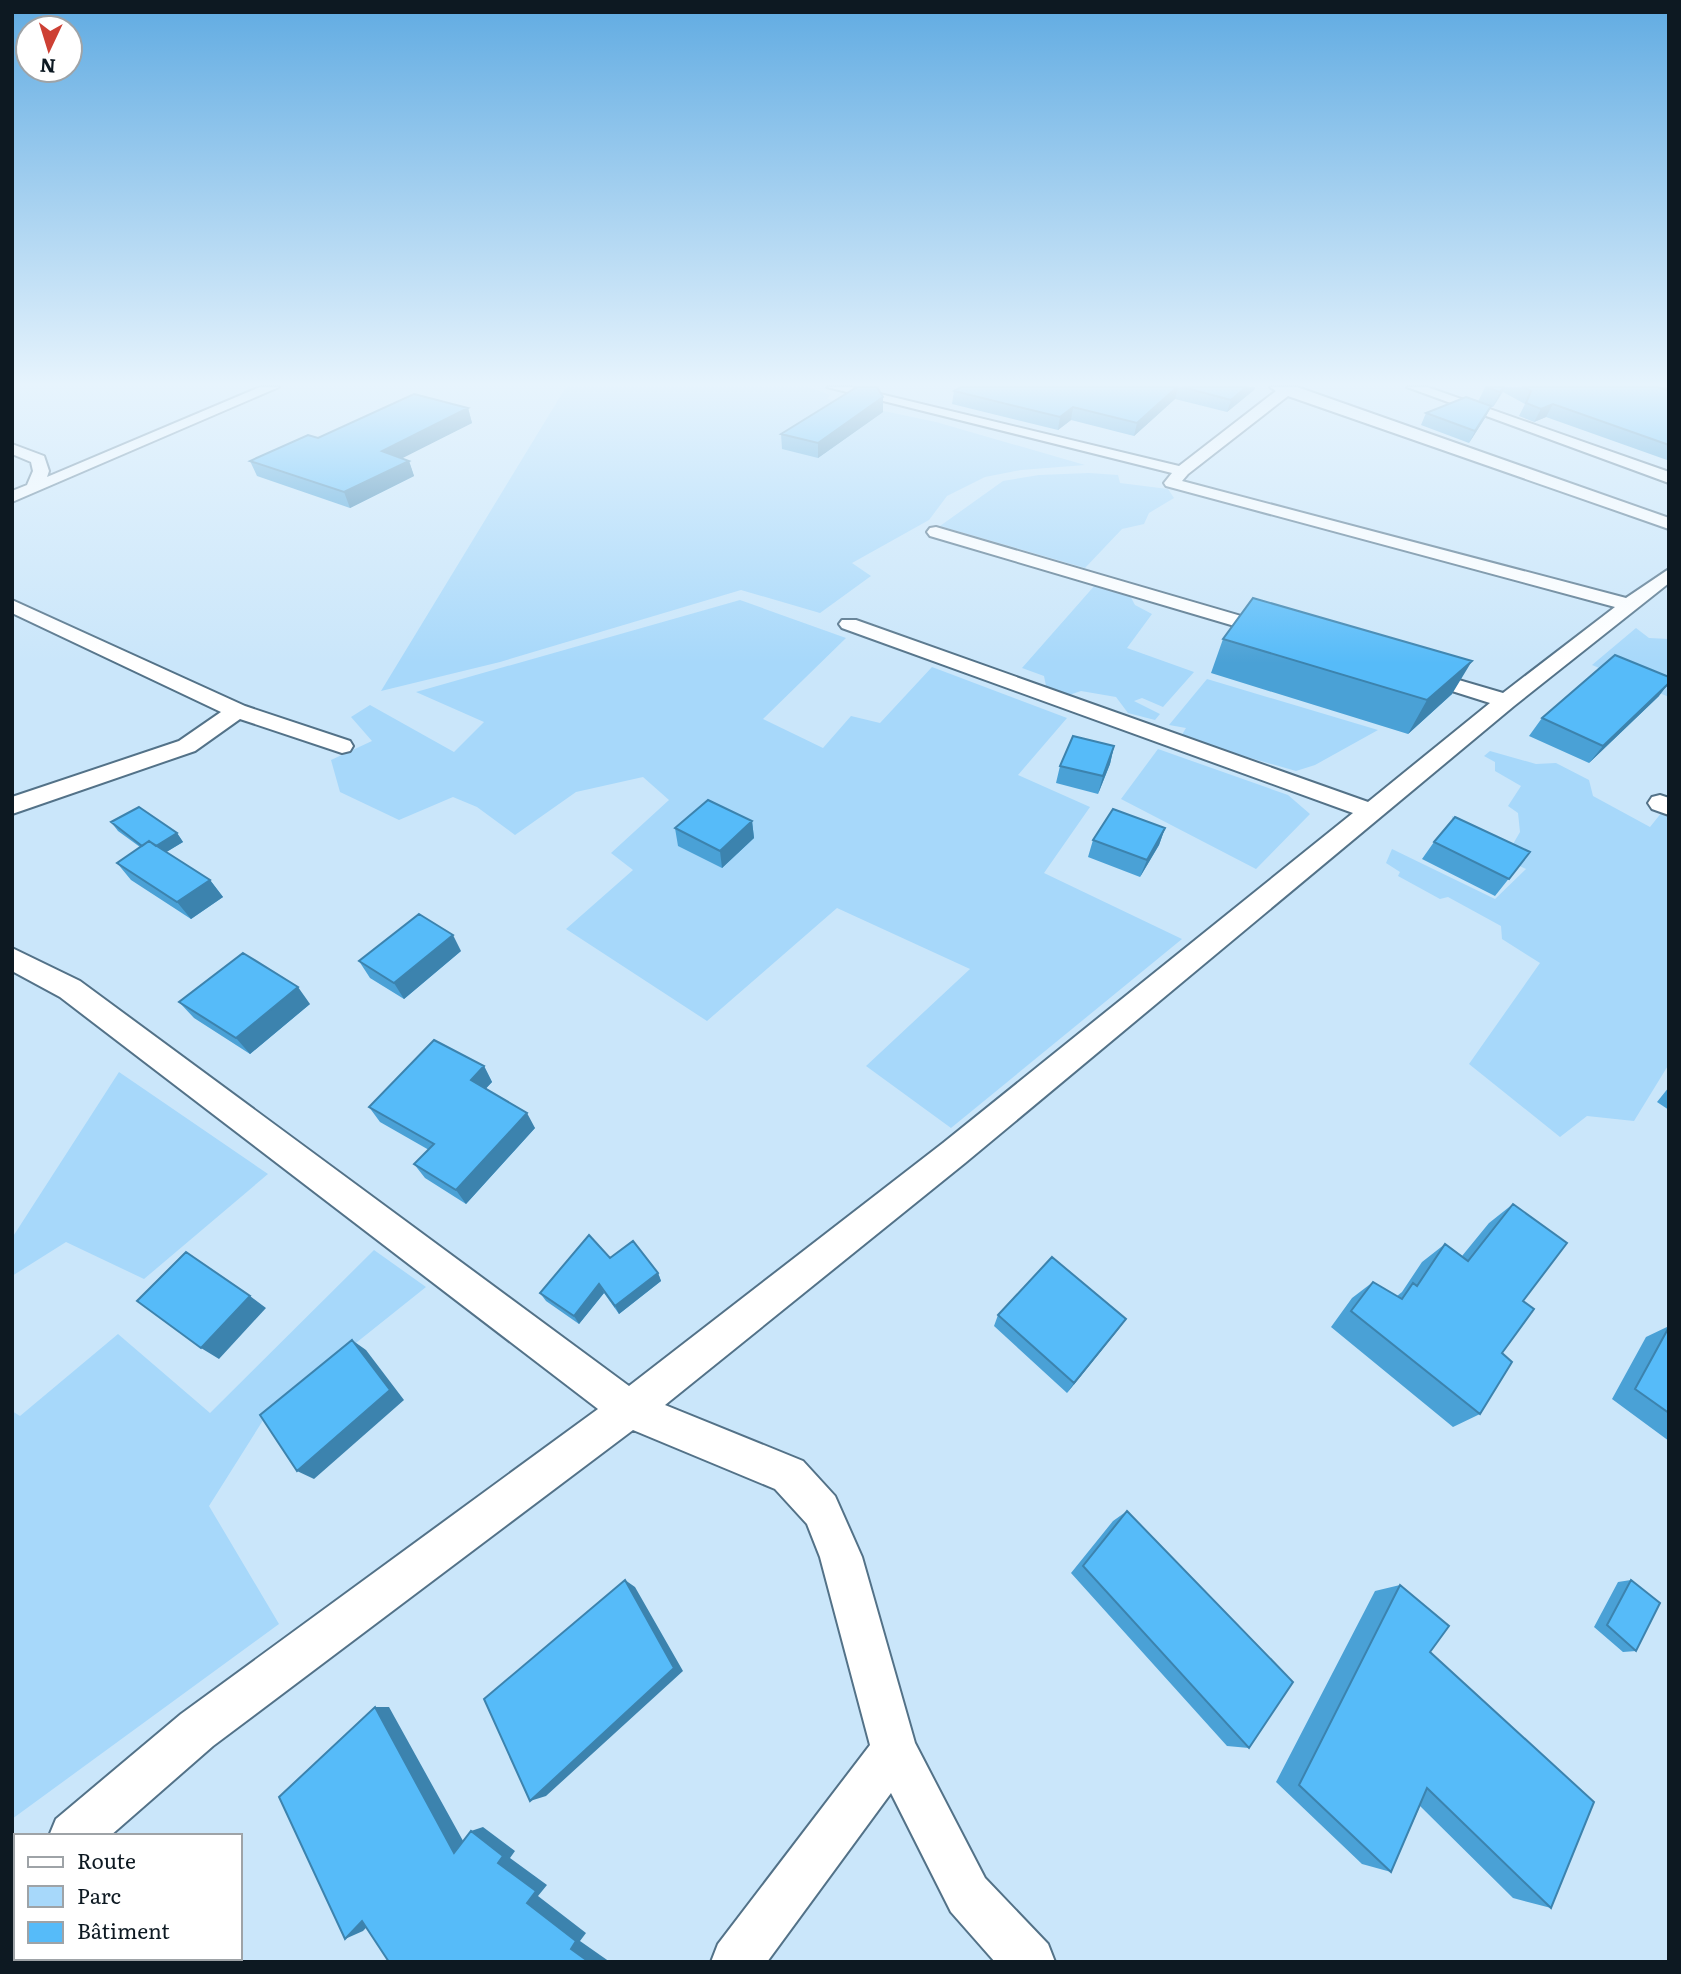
<svg xmlns="http://www.w3.org/2000/svg" width="1681" height="1974" viewBox="0 0 1681 1974" font-family="Literata,serif">
  <rect width="100%" height="100%" fill="#cae6fa"/>
  <path fill="#a7d8fa" d="M 566,387 L 808,387 L 830,395 L 827,399 L 936,422 L 1085,465 L 1021,470 L 985,477 L 947,496 L 929,520 L 852,563 L 871,576 L 820,613 L 741,590 L 500,662 L 381,691 Z
    M 1089,473 L 1118,475 L 1120,483 L 1168,489 L 1174,498 L 1149,513 L 1144,524 L 1122,529 L 1085,568 L 940,526 L 1003,481 L 1039,475 Z
    M 1096,584 L 1128,592 L 1135,605 L 1152,614 L 1127,648 L 1194,672 L 1163,707 L 1142,698 L 1134,701 L 1160,714 L 1155,720 L 1128,713 L 1116,697 L 1081,691 L 1066,696 L 1047,691 L 1044,676 L 1022,668 Z
    M 740,600 L 846,638 L 763,719 L 823,748 L 851,716 L 880,723 L 932,667 L 1067,718 L 1018,775 L 1090,807 L 1044,873 L 1182,939 L 951,1128 L 866,1066 L 970,969 L 837,908 L 707,1021 L 566,929 L 633,870 L 611,853 L 669,800 L 643,777 L 576,792 L 515,835 L 477,807 L 453,797 L 399,820 L 340,792 L 331,760 L 372,741 L 351,717 L 370,705 L 454,752 L 484,722 L 416,692 Z
    M 1636,628 L 1649,638 L 1669,639 L 1669,697 L 1592,665 Z
    M 1207,679 L 1378,730 L 1315,765 L 1296,771 L 1180,738 L 1186,728 L 1169,725 Z
    M 1158,749 L 1288,795 L 1310,814 L 1256,869 L 1121,799 Z
    M 1490,751 L 1536,764 L 1556,763 L 1589,780 L 1593,796 L 1650,827 L 1662,812 L 1669,816 L 1669,1064 L 1634,1121 L 1587,1116 L 1560,1137 L 1469,1064 L 1540,963 L 1502,939 L 1501,926 L 1448,897 L 1440,899 L 1398,876 L 1400,872 L 1386,863 L 1392,849 L 1495,899 L 1526,869 L 1452,834 L 1452,816 L 1513,844 L 1520,832 L 1518,813 L 1508,806 L 1521,786 L 1495,771 L 1495,762 L 1484,756 Z
    M 119,1072 L 268,1174 L 144,1279 L 66,1242 L 12,1276 L 12,1238 Z
    M 374,1250 L 426,1287 L 267,1414 L 209,1506 L 279,1624 L 12,1819 L 12,1411 L 20,1416 L 118,1334 L 210,1413 Z"/>
  <g fill="none" stroke-linecap="round" stroke-linejoin="round">
    <defs>
      <path id="street" d="M 260,387 L 279,387 L 12,502 L 12,491 L 27,485 L 33,471 L 31,462 L 12,454 L 12,444 L 44,456 L 49,471 L 47,477 Z
        M 827,387 L 851,387 L 1179,466 L 1276,391 L 1270,387 L 1297,387 L 1669,518 L 1669,529 L 1288,396 L 1188,474 L 1182,481 L 1626,598 L 1669,569 L 1669,583 L 1514,706 L 965,1163 L 665,1405 L 803,1461 L 835,1496 L 862,1557 L 915,1743 L 985,1878 L 1048,1944 L 1055,1962 L 995,1962 L 951,1912 L 891,1793 L 767,1962 L 711,1962 L 718,1944 L 870,1745 L 820,1557 L 807,1524 L 775,1489 L 633,1430 L 213,1746 L 110,1836 L 49,1836 L 56,1819 L 181,1714 L 598,1409 L 60,997 L 12,971 L 12,948 L 80,981 L 629,1386 L 943,1143 L 1353,813 L 842,628 L 839,624 L 842,620 L 856,620 L 1368,802 L 1490,703 L 1414,679 L 1411,675 L 1414,671 L 1428,671 L 1503,693 L 1615,607 L 1166,486 L 1164,483 L 1172,473 Z
        M 1407,387 L 1427,387 L 1669,472 L 1669,483 Z
        M 936,527 L 1279,627 L 1282,631 L 1279,635 L 1265,635 L 930,536 L 927,532 L 930,528 Z
        M 12,600 L 245,706 L 350,741 L 353,746 L 350,751 L 342,753 L 240,719 L 195,751 L 12,814 L 12,797 L 179,741 L 221,712 L 12,613 Z
        M 1660,795 L 1669,798 L 1669,815 L 1652,809 L 1648,803 L 1652,797 Z
        M 16,1861 L 16,1911 L 12,1912 L 12,1862 Z"/>
    </defs>
    <use href="#street" stroke="#537288" stroke-width="4"/>
    <use href="#street" fill="#fff" fill-rule="evenodd"/>
  </g>
  <path fill="#4aa1d6" d="M 961,387 L 1255,387 L 1254,390 L 1227,412 L 1175,399 L 1134,436 L 1071,420 L 1058,430 L 952,404 L 954,391 Z
    M 1485,387 L 1669,387 L 1669,459 L 1667,460 L 1546,417 L 1534,422 L 1519,416 L 1525,404 L 1503,392 L 1493,407 L 1491,407 L 1485,418 L 1469,443 L 1421,425 L 1426,413 L 1478,402 Z
    M 468,408 L 472,423 L 401,458 L 409,461 L 414,476 L 350,508 L 257,476 L 250,461 L 318,438 Z
    M 883,412 L 818,458 L 782,449 L 781,434 Z
    M 1223,639 L 1452,694 L 1408,734 L 1211,673 Z
    M 1659,696 L 1589,763 L 1529,736 L 1542,718 Z
    M 1114,746 L 1110,764 L 1098,794 L 1056,783 L 1060,766 Z
    M 752,821 L 754,838 L 722,868 L 678,846 L 675,828 Z
    M 111,822 L 177,833 L 183,842 L 166,852 L 210,880 L 223,897 L 191,919 L 131,880 L 117,863 L 140,847 L 118,831 Z
    M 1165,828 L 1159,845 L 1140,877 L 1088,857 L 1093,840 Z
    M 1434,842 L 1530,852 L 1495,896 L 1422,859 Z
    M 461,951 L 404,999 L 370,978 L 359,961 Z
    M 179,1002 L 310,1004 L 250,1054 L 194,1018 Z
    M 484,1066 L 492,1082 L 486,1088 L 535,1128 L 466,1204 L 425,1178 L 414,1164 L 429,1150 L 380,1122 L 369,1107 Z
    M 1669,1087 L 1669,1110 L 1657,1102 Z
    M 1513,1204 L 1523,1301 L 1502,1353 L 1480,1414 L 1453,1427 L 1331,1327 L 1352,1298 L 1373,1282 L 1397,1296 L 1402,1292 L 1422,1262 L 1445,1244 L 1462,1256 L 1489,1223 Z
    M 610,1258 L 658,1273 L 661,1281 L 619,1314 L 604,1293 L 579,1324 L 546,1301 L 540,1293 Z
    M 998,1315 L 1126,1319 L 1067,1393 L 994,1326 Z
    M 1669,1326 L 1669,1441 L 1612,1399 L 1646,1337 Z
    M 1127,1511 L 1249,1748 L 1227,1746 L 1071,1573 L 1113,1521 Z
    M 1631,1580 L 1636,1651 L 1623,1652 L 1594,1627 L 1618,1582 Z
    M 1400,1585 L 1430,1652 L 1551,1908 L 1513,1898 L 1420,1806 L 1391,1872 L 1362,1864 L 1276,1782 L 1375,1591 Z"/>
  <path fill="#3c83ae" d="M 1178,387 L 1175,399 L 1134,436 L 1137,423 Z
    M 1246,387 L 1255,387 L 1254,390 L 1227,412 L 1231,400 Z
    M 1504,387 L 1505,387 L 1493,407 L 1500,392 Z
    M 883,397 L 883,412 L 818,458 L 818,443 Z
    M 1553,404 L 1546,417 L 1534,422 L 1541,409 Z
    M 1491,406 L 1485,418 L 1469,443 L 1475,431 Z
    M 1073,407 L 1071,420 L 1058,430 L 1060,417 Z
    M 468,408 L 472,423 L 387,466 L 382,451 Z
    M 409,461 L 414,476 L 350,508 L 344,492 Z
    M 1472,661 L 1452,694 L 1408,734 L 1427,700 Z
    M 1669,683 L 1659,696 L 1589,763 L 1603,746 Z
    M 1114,746 L 1110,764 L 1098,794 L 1103,776 Z
    M 752,821 L 754,838 L 722,868 L 720,851 Z
    M 1165,828 L 1159,845 L 1140,877 L 1147,860 Z
    M 177,833 L 183,842 L 155,859 L 148,850 Z
    M 210,880 L 223,897 L 191,919 L 177,902 Z
    M 453,935 L 461,951 L 404,999 L 394,983 Z
    M 298,987 L 310,1004 L 250,1054 L 236,1038 Z
    M 484,1066 L 492,1082 L 480,1095 L 471,1080 Z
    M 527,1113 L 535,1128 L 466,1204 L 456,1190 Z
    M 658,1273 L 661,1281 L 619,1314 L 615,1306 Z
    M 599,1284 L 604,1293 L 579,1324 L 574,1316 Z
    M 250,1296 L 266,1308 L 219,1359 L 201,1348 Z
    M 1126,1319 L 1118,1330 L 1067,1393 L 1074,1383 Z
    M 352,1340 L 366,1350 L 404,1400 L 314,1479 L 297,1471 Z
    M 625,1580 L 635,1587 L 683,1671 L 546,1796 L 530,1801 Z
    M 375,1707 L 389,1707 L 467,1848 L 454,1853 Z
    M 483,1827 L 515,1851 L 510,1858 L 547,1885 L 538,1896 L 586,1933 L 580,1941 L 610,1962 L 589,1962 L 571,1949 L 527,1903 L 498,1863 L 471,1831 Z
    M 379,1914 L 363,1931 L 345,1939 L 362,1921 Z"/>
  <path fill="#56bbf9" stroke="#3c83ae" stroke-width="2" d="M 857,387 L 877,387 L 883,397 L 818,443 L 781,434 Z
    M 961,387 L 1177,387 L 1137,423 L 1073,407 L 1060,417 L 954,391 Z
    M 1182,387 L 1246,387 L 1231,400 Z
    M 1485,387 L 1504,387 L 1500,392 Z
    M 1524,387 L 1658,387 L 1669,391 L 1669,445 L 1553,404 L 1541,409 L 1526,403 L 1531,391 Z
    M 414,394 L 468,408 L 382,451 L 409,461 L 344,492 L 250,461 L 308,435 L 318,438 Z
    M 1466,397 L 1491,406 L 1475,431 L 1426,413 Z
    M 1253,598 L 1472,661 L 1427,700 L 1223,639 Z
    M 1615,655 L 1669,677 L 1669,683 L 1603,746 L 1542,718 Z
    M 1073,736 L 1114,746 L 1103,776 L 1060,766 Z
    M 708,800 L 752,821 L 720,851 L 675,828 Z
    M 139,807 L 177,833 L 156,846 L 149,841 L 142,846 L 111,822 Z
    M 1113,809 L 1165,828 L 1147,860 L 1093,840 Z
    M 1455,817 L 1530,852 L 1509,879 L 1434,842 Z
    M 149,841 L 210,880 L 177,902 L 117,863 Z
    M 419,914 L 453,935 L 394,983 L 359,961 Z
    M 243,953 L 298,987 L 236,1038 L 179,1002 Z
    M 434,1040 L 484,1066 L 471,1080 L 527,1113 L 456,1190 L 414,1164 L 434,1144 L 369,1107 Z
    M 1513,1204 L 1567,1243 L 1523,1301 L 1534,1309 L 1502,1353 L 1512,1362 L 1480,1414 L 1351,1311 L 1373,1282 L 1402,1299 L 1413,1283 L 1417,1286 L 1445,1244 L 1468,1261 Z
    M 589,1235 L 610,1258 L 633,1241 L 658,1273 L 615,1306 L 599,1284 L 574,1316 L 540,1293 Z
    M 186,1252 L 250,1296 L 201,1348 L 137,1301 Z
    M 1052,1257 L 1126,1319 L 1074,1383 L 998,1315 Z
    M 1669,1327 L 1669,1413 L 1635,1389 Z
    M 352,1340 L 390,1390 L 297,1471 L 260,1415 Z
    M 1127,1511 L 1293,1682 L 1249,1748 L 1083,1566 Z
    M 625,1580 L 674,1668 L 530,1801 L 484,1699 Z
    M 1631,1580 L 1660,1603 L 1636,1651 L 1607,1625 Z
    M 1400,1585 L 1449,1626 L 1430,1652 L 1594,1802 L 1551,1908 L 1427,1788 L 1391,1872 L 1299,1785 Z
    M 375,1707 L 454,1853 L 471,1831 L 503,1856 L 498,1863 L 536,1891 L 527,1903 L 576,1941 L 571,1949 L 589,1962 L 389,1962 L 362,1921 L 345,1939 L 279,1797 Z"/>
  <linearGradient id="sky" x2="0" y2="1"><stop stop-color="#60abe2"/><stop offset="0.58" stop-color="#e7f4fd"/><stop offset="1" stop-color="#e7f4fd" stop-opacity="0"/></linearGradient>
  <rect width="1681" height="663" fill="url(#sky)"/>
  <rect width="1681" height="1974" fill="none" stroke="#0d1922" stroke-width="28"/>
  <rect x="14" y="1834" width="228" height="126" fill="#ffffff" stroke="#9ea3a7" stroke-width="2"/>
  <rect x="28" y="1857" width="35" height="10" fill="#ffffff" stroke="#9ea3a7" stroke-width="2"/>
  <text x="77" y="1869" font-size="21" fill="#0d1922">Route</text>
  <rect x="28" y="1886" width="35" height="21" fill="#a7d8fa" stroke="#9ea3a7" stroke-width="2"/>
  <text x="77" y="1904" font-size="21" fill="#0d1922">Parc</text>
  <rect x="28" y="1922" width="35" height="21" fill="#56bbf9" stroke="#9ea3a7" stroke-width="2"/>
  <text x="77" y="1939" font-size="21" fill="#0d1922">Bâtiment</text>
  <g transform="translate(49 49) rotate(184)"><circle r="33" fill="#ffffff" stroke="#9ea3a7" stroke-width="2"/>
  <path d="M0-5L12 26L0 18L-12 26Z" fill="#cd4034"/>
  <text y="-10" font-size="19" font-weight="bold" text-anchor="middle" fill="#0d1922">N</text>
  </g>
</svg>
